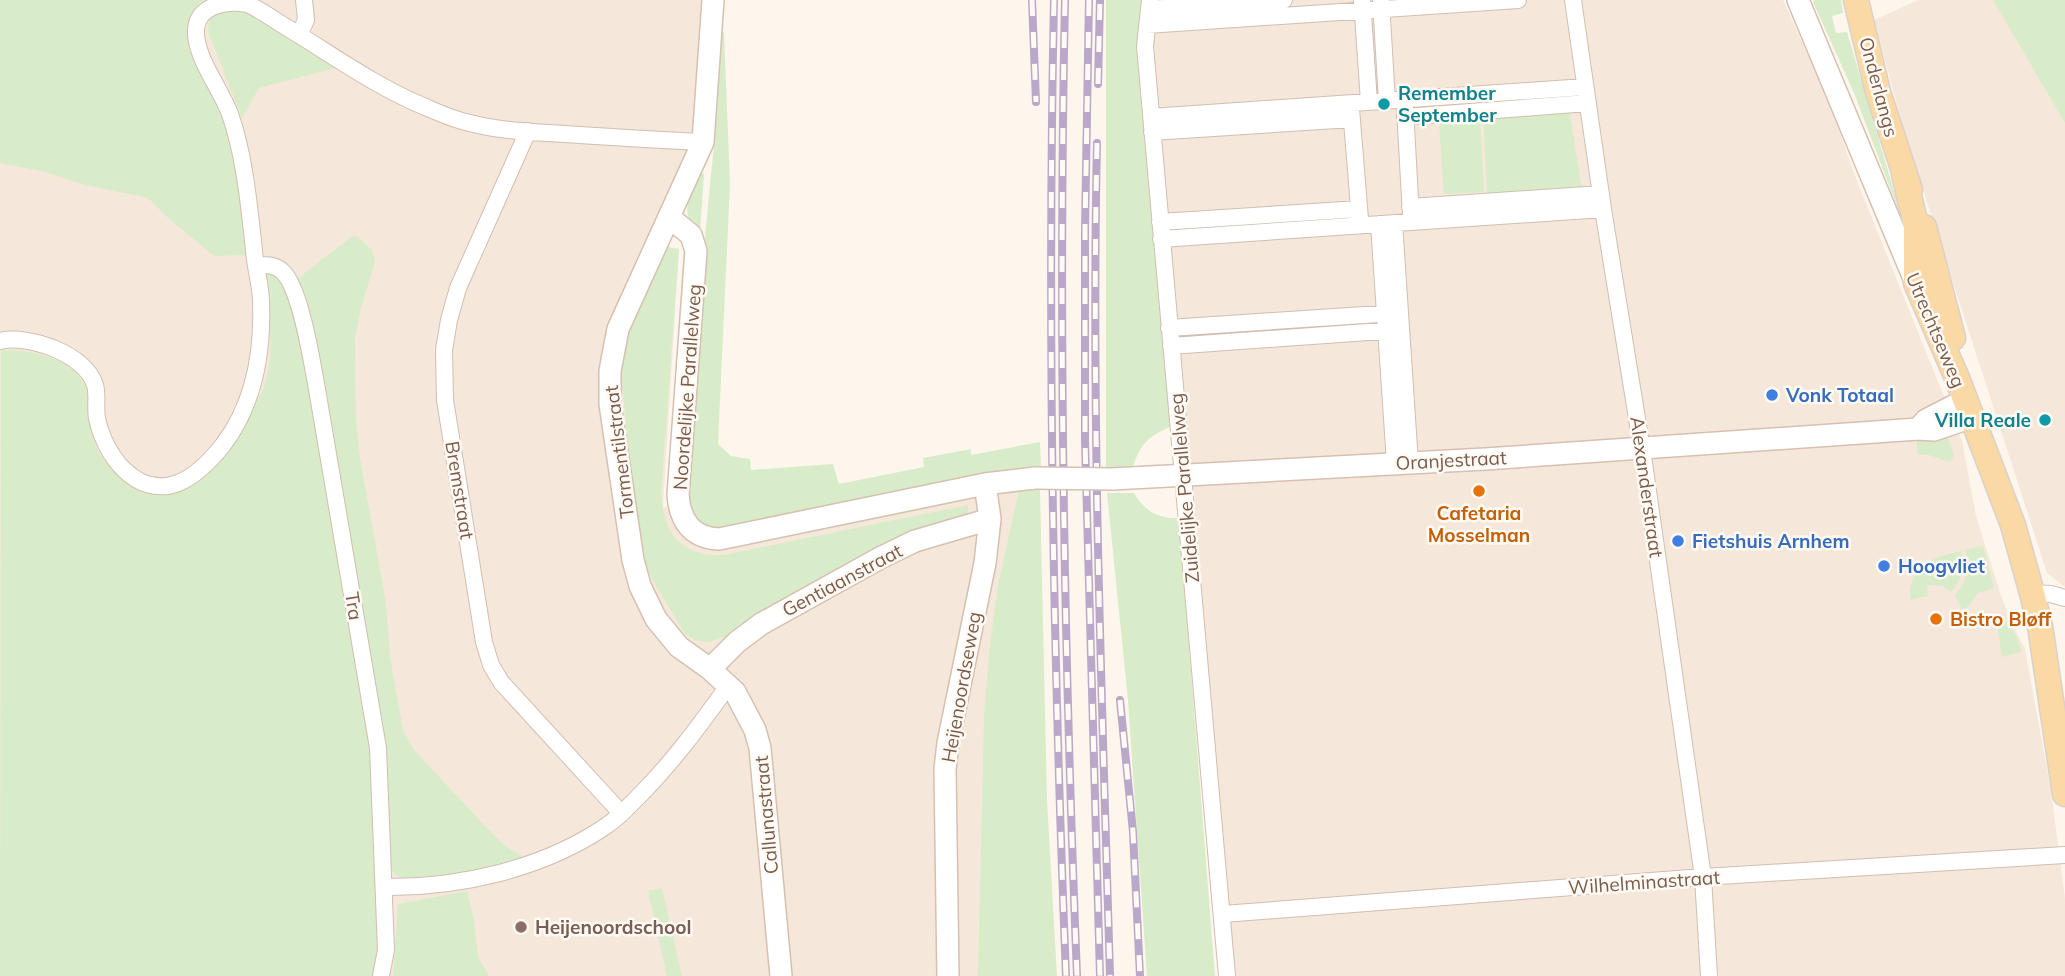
<svg xmlns="http://www.w3.org/2000/svg" width="2065" height="976" viewBox="0 0 2065 976" font-family="Mulish,sans-serif">
  <rect width="100%" height="100%" fill="#fdf6ec"/>
  <path fill="#f5e8da" d="M 0,0 L 701,0 L 693,131 L 687,159 L 651,244 L 679,249 L 663,507 L 699,510 L 1026,453 L 1028,501 L 986,976 L 0,976 Z
    M 1156,0 L 1783,0 L 1827,97 L 1857,181 L 1962,441 L 1976,516 L 1997,583 L 2009,618 L 2025,649 L 2051,791 L 2065,898 L 2065,976 L 1232,976 L 1152,40 Z
    M 1918,0 L 2008,0 L 2065,116 L 2065,587 L 2047,573 L 1905,134 L 1874,20 Z"/>
  <path fill="#d8ecc9" d="M 0,0 L 204,0 L 199,4 L 191,20 L 204,68 L 231,141 L 251,255 L 214,256 L 168,218 L 148,198 L 81,184 L 46,172 L 0,163 Z
    M 1106,0 L 1145,0 L 1139,76 L 1172,426 C 1147,437 1141,443 1132,469 L 1106,470 Z
    M 1815,0 L 1841,0 L 1843,13 L 1832,16 L 1836,33 L 1847,32 L 1903,222 L 1854,93 L 1813,2 Z
    M 1993,0 L 2065,0 L 2065,123 Z
    M 227,10 C 269,14 305,46 339,67 L 259,88 L 242,118 L 208,32 L 209,18 L 214,12 Z
    M 724,32 L 730,184 L 718,444 L 731,456 L 750,459 L 751,470 L 833,464 L 839,484 L 924,467 L 923,458 L 971,449 L 971,455 L 1040,442 L 1041,468 L 719,533 C 696,524 692,515 688,492 L 698,309 L 716,124 L 717,33 Z
    M 1569,109 L 1582,190 L 1487,196 L 1483,115 Z
    M 1480,120 L 1484,192 L 1444,194 L 1439,123 Z
    M 700,173 L 704,174 L 700,232 C 677,214 690,194 700,173 Z
    M 357,236 L 372,250 L 375,261 L 361,308 L 355,338 L 356,422 L 360,458 L 386,603 L 390,657 L 403,730 L 414,750 L 486,827 L 504,845 L 524,858 L 455,876 L 403,878 L 397,876 L 391,869 L 385,743 L 296,280 L 351,237 Z
    M 684,246 L 687,250 L 672,497 L 689,537 L 967,496 L 968,500 L 720,551 C 689,550 671,532 667,502 Z
    M 665,247 L 679,249 L 661,494 C 663,503 663,513 666,521 C 674,547 700,557 724,555 L 968,505 L 968,514 L 734,633 L 709,642 L 697,641 L 685,634 L 653,581 L 646,565 L 633,491 L 620,367 L 628,331 Z
    M 265,273 L 277,276 L 286,286 L 296,320 L 311,394 L 374,765 L 375,891 L 379,953 L 374,976 L 0,976 L 1,350 C 30,349 72,357 86,387 C 89,395 89,405 90,414 C 92,442 96,456 119,474 C 123,477 126,483 130,486 C 139,491 158,491 168,493 C 207,457 262,422 269,365 C 273,335 267,302 265,273 Z
    M 1946,434 L 1954,454 L 1952,460 L 1948,462 L 1929,455 L 1917,454 L 1917,441 Z
    M 1019,490 L 1040,490 L 1047,801 L 1057,976 L 978,976 L 984,717 L 989,652 L 998,585 Z
    M 1107,493 L 1134,493 C 1144,511 1159,519 1179,518 L 1215,976 L 1147,976 L 1128,700 Z
    M 1983,546 L 1994,588 L 1978,593 L 1967,608 L 1962,609 L 1955,595 C 1967,581 1970,567 1965,550 Z
    M 1961,551 C 1965,568 1962,578 1952,592 L 1942,586 L 1927,585 L 1928,596 L 1910,600 C 1908,564 1932,558 1961,551 Z
    M 2003,618 L 2016,636 L 2022,652 L 2002,657 L 1997,623 Z
    M 662,888 L 682,976 L 667,976 L 648,891 Z
    M 467,891 L 474,920 L 478,957 L 489,976 L 393,976 L 398,904 Z"/>
  <g fill="none" stroke-linecap="round" stroke-linejoin="round">
    <defs>
      <path id="street" d="M 1150,0 L 1145,46 L 1227,976
        M 1362,0 L 1369,102
        M 1573,0 L 1603,209 L 1642,449 L 1703,877 L 1709,976
        M 1381,2 L 1387,101
        M 1149,9 L 1284,0
        M 1147,25 L 1518,0
        M 299,35 L 306,20 L 304,0
        M 1351,109 L 1360,219
        M 1405,109 L 1411,216
        M 1151,117 L 1585,87
        M 1405,117 L 1588,103
        M 528,131 L 458,288 L 449,320 L 444,350 L 445,400 L 484,642 L 491,665 L 501,682 L 621,813
        M 1152,132 L 1352,119
        M 1410,207 L 1601,194
        M 1160,222 L 1359,209
        M 1394,223 L 1410,463
        M 1379,224 L 1395,463
        M 1161,239 L 1603,209
        M 256,265 C 265,265 274,264 282,271 C 301,287 313,368 318,395 L 378,748 L 386,950 L 381,976
        M 1169,328 L 1394,313
        M 0,341 C 28,334 86,354 95,385 C 98,395 95,408 97,418 C 104,454 136,499 178,483 C 196,476 211,460 223,445 C 254,404 263,354 261,302 C 261,285 255,268 254,250 C 249,206 245,157 230,114 C 221,89 194,56 196,29 C 198,5 227,0 247,4 C 260,9 274,20 286,27 C 331,54 375,86 423,106 C 437,112 452,119 466,122 C 498,131 533,132 565,134 C 611,137 657,140 703,142
        M 1171,346 L 1396,330
        M 2032,593 L 2051,594 L 2065,598
        M 384,887 C 459,888 543,869 606,826 C 618,818 628,807 638,797 C 672,763 700,725 728,686
        M 1223,914 L 1703,877 L 2065,855"/>
      <path id="secondary" d="M 713,0 L 703,142 L 618,329 L 610,371 L 610,404 L 633,560 L 640,586 L 656,619 L 679,647 L 710,669 L 735,692 L 755,730 L 760,748 L 781,976
        M 1798,0 L 1915,281
        M 669,217 L 691,235 L 696,251 L 678,495 C 680,521 692,538 719,539 L 985,484 L 1035,478
        M 1918,429 L 1926,420 L 1965,400
        M 1112,479 L 1485,459 L 1918,429 L 1934,430 L 1972,417
        M 710,669 L 737,642 L 761,624 L 880,558 L 915,541 L 990,519
        M 948,976 L 945,769 L 948,743 L 985,563 L 990,519 L 985,484"/>
      <path id="primary" d="M 1856,0 L 1878,92 L 1910,190
        M 1904,174 L 1916,225 L 1916,283 L 1957,378 L 2013,525 L 2032,593 L 2040,626 L 2065,794
        M 1924,227 L 1953,338"/>
    </defs>
    <use href="#street" stroke="#d1beb0" stroke-width="18"/>
    <use href="#secondary" stroke="#d6c0b0" stroke-width="24"/>
    <use href="#primary" stroke="#dad1cd" stroke-width="27"/>
    <use href="#street" stroke="#fff" stroke-width="16"/>
    <use href="#secondary" stroke="#fff" stroke-width="21"/>
    <use href="#primary" stroke="#fbd9a5" stroke-width="24"/>
    <defs>
      <path id="rail" d="M 1032,0 L 1036,102
        M 1054,0 C 1047,326 1053,651 1066,976
        M 1065,0 C 1058,325 1064,651 1077,976
        M 1089,0 L 1085,228 L 1085,441 L 1100,976
        M 1098,84 L 1100,0
        M 1097,143 C 1091,421 1102,698 1110,976
        M 1120,700 L 1133,832 L 1140,976"/>
    </defs>
    <use href="#rail" stroke="#b9a8c9" stroke-width="8"/>
    <use href="#rail" stroke="#fffaf3" stroke-width="5" stroke-dasharray="16" stroke-linecap="butt"/>
    <defs>
      <path id="secondary-bridge" d="M 1035,478 L 1112,479"/>
    </defs>
    <use href="#secondary-bridge" stroke="#d6c0b0" stroke-width="24" stroke-linecap="butt"/>
    <use href="#secondary-bridge" stroke="#fff" stroke-width="21"/>
  </g>
  <g fill="#0f9aa8" stroke="#fffaf3" stroke-width="2.5">
    <circle cx="1384" cy="104" r="7"/>
    <circle cx="2045" cy="420" r="7"/>
  </g>
  <g fill="#3f7fe0" stroke="#fffaf3" stroke-width="2.5">
    <circle cx="1772" cy="395" r="7"/>
    <circle cx="1678" cy="541" r="7"/>
    <circle cx="1884" cy="566" r="7"/>
  </g>
  <g fill="#e8710a" stroke="#fffaf3" stroke-width="2.5">
    <circle cx="1479" cy="491" r="7"/>
    <circle cx="1936" cy="619" r="7"/>
  </g>
  <circle fill="#8d6e63" stroke="#fffaf3" stroke-width="2.5" cx="521" cy="927" r="7"/>
  <g text-anchor="middle" dominant-baseline="central" stroke-width="5" stroke-linejoin="round" paint-order="stroke">
    <g font-size="19" fill="#7a5c4d" stroke="#fffaf3">
      <text transform="translate(1879 87) rotate(75)">Onderlangs</text>
      <text transform="translate(1936 330) rotate(67)">Utrechtseweg</text>
      <text transform="translate(687 387) rotate(-86)">Noordelijke Parallelweg</text>
      <text transform="translate(619 452) rotate(-97)">Tormentilstraat</text>
      <text transform="translate(1451 460) rotate(-3)">Oranjestraat</text>
      <text transform="translate(1647 487) rotate(82)">Alexanderstraat</text>
      <text transform="translate(1184 488) rotate(-95)">Zuidelijke Parallelweg</text>
      <text transform="translate(460 490) rotate(81)">Bremstraat</text>
      <text transform="translate(842 580) rotate(-28)">Gentiaanstraat</text>
      <text transform="translate(354 606) rotate(81)">Tra</text>
      <text transform="translate(961 687) rotate(-80)">Heijenoordseweg</text>
      <text transform="translate(766 815) rotate(-95)">Callunastraat</text>
      <text transform="translate(1644 882) rotate(-4)">Wilhelminastraat</text>
    </g>
    <g font-size="19" font-weight="bold" fill="#0d838f" stroke="#fffaf3" text-anchor="start">
      <text x="1398" y="93">Remember<tspan x="1398" dy="22">September</tspan></text>
      <text x="2031" y="420" text-anchor="end">Villa Reale</text>
    </g>
    <g font-size="19" font-weight="bold" fill="#366cbe" stroke="#fffaf3" text-anchor="start">
      <text x="1786" y="395">Vonk Totaal</text>
      <text x="1692" y="541">Fietshuis Arnhem</text>
      <text x="1898" y="566">Hoogvliet</text>
    </g>
    <g font-size="19" font-weight="bold" fill="#c56008" stroke="#fffaf3">
      <text x="1479" y="513">Cafetaria<tspan x="1479" dy="22">Mosselman</tspan></text>
      <text x="1950" y="619" text-anchor="start">Bistro Bløff</text>
    </g>
    <g font-size="19" font-weight="bold" fill="#785e54" stroke="#fffaf3" text-anchor="start">
      <text x="535" y="927">Heijenoordschool</text>
    </g>
  </g>
</svg>
